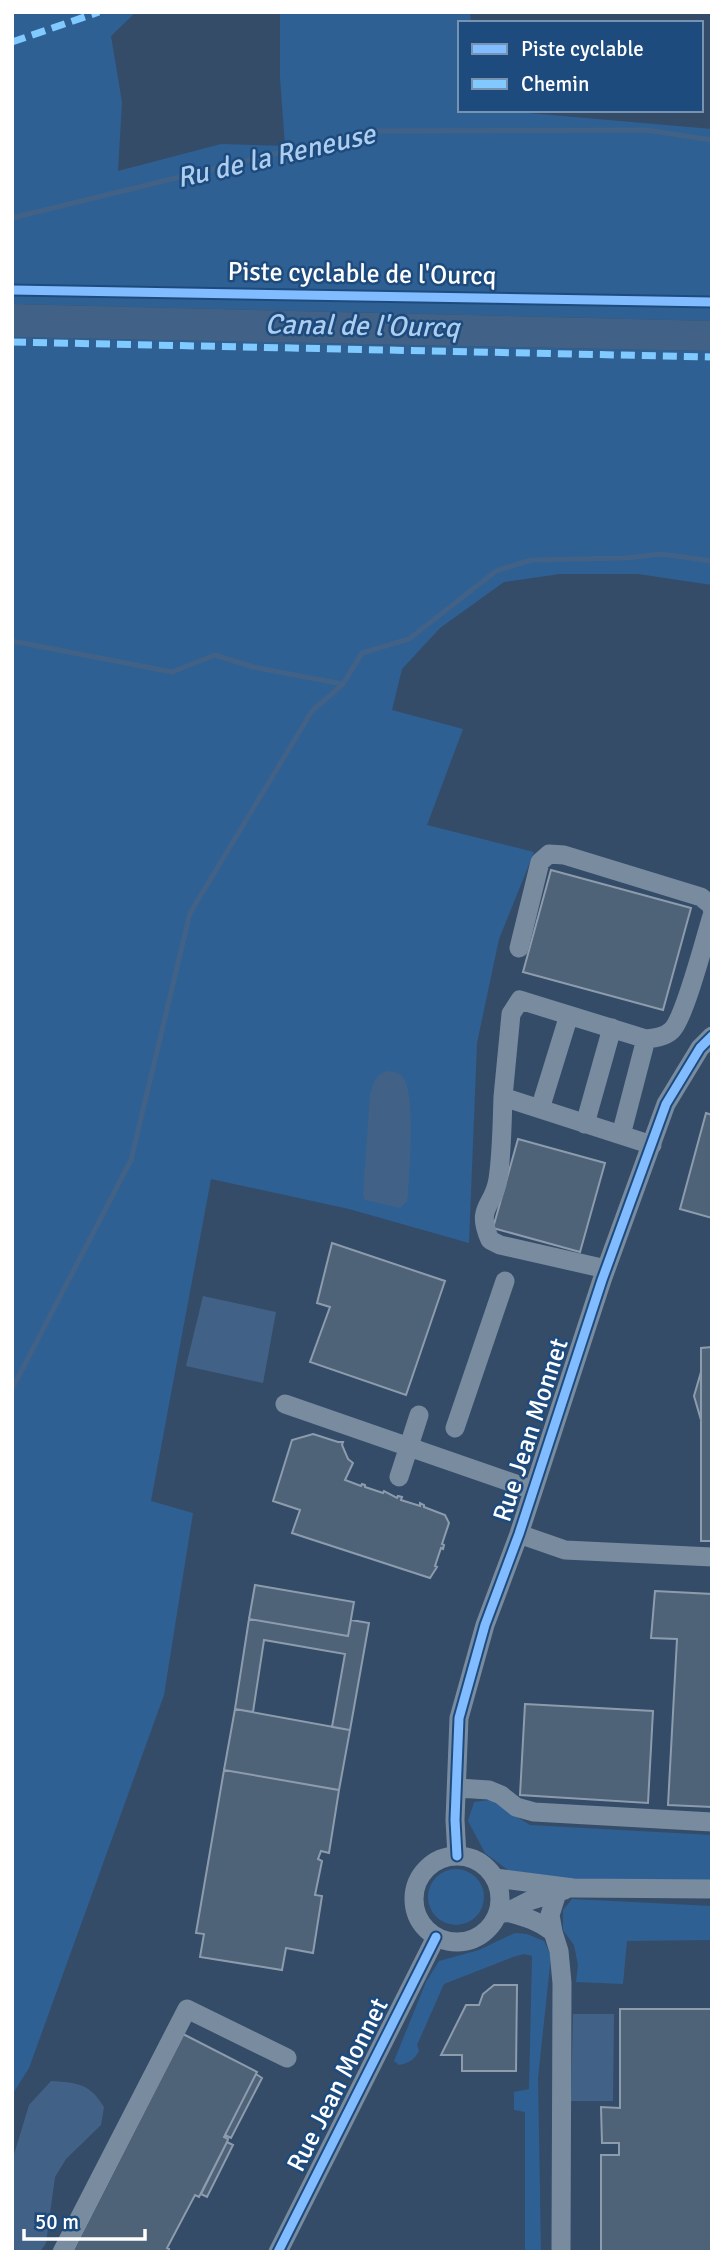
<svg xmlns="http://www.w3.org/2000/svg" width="724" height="2264" viewBox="0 0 724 2264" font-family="Signika,sans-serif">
  <rect width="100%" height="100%" fill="#344c68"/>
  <path fill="#2f6093" d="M 12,12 L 136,12 L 111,36 L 122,102 L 118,171 L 221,144 L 285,146 L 280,77 L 280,12 L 470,12 L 471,23 L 460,23 L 460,110 L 494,110 L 712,129 L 712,298 L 684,305 L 712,306 L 712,321 L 12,304 Z
    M 12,337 L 712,351 L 712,585 L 638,574 L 560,574 L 504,582 L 440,628 L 402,669 L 392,710 L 463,729 L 427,825 L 534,852 L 499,939 L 477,1043 L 469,1243 L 349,1209 L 211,1179 L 151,1501 L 193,1513 L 164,1695 L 29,2068 L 12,2095 Z
    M 490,1800 L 530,1825 L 712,1835 L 712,1881 L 540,1880 L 512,1873 L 485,1853 L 468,1821 L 474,1802 Z
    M428 1897a28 28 0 1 1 56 0a28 28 0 1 1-56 0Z
    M 572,1899 L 712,1906 L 712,1940 L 627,1941 L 623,1984 L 576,1982 L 578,1965 L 574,1945 L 563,1930 L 563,1910 Z
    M 515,1933 L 527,1934 L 544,1941 L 551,1956 L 538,2078 L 541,2252 L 525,2252 L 525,2112 L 514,2110 L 514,2092 L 529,2089 L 532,1956 L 524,1954 L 513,1957 L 444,1984 L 417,2045 L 419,2051 C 414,2060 409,2063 399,2065 L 394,2061 L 426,1982 L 439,1961 L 479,1950 Z"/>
  <path fill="#416286" d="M 12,304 L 712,321 L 712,351 L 12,337 Z
    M 386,1071 C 391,1071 397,1072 401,1075 C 417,1089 409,1171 408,1193 L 407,1201 L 400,1208 L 365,1200 L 363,1195 L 370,1095 C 373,1084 375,1075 386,1071 Z
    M 203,1296 L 276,1312 L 263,1383 L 186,1366 Z
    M 573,2014 L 614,2014 L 613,2101 L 571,2101 Z
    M 51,2081 C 78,2083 89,2083 104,2107 L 101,2125 L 66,2159 L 55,2177 L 46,2243 L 40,2252 L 12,2252 L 12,2161 L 29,2105 Z"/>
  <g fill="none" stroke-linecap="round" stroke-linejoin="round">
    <path stroke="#416286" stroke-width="5" d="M 12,218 L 368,131 L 646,130 L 712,140
      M 12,641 L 172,672 L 215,655 L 253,667 L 343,684
      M 12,1389 L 131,1160 L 190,913 L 312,711 L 343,684 L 362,653 L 409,639 L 496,571 L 531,560 L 626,558 L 661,554 L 712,561"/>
  </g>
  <path fill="#4e6278" stroke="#8d9cad" stroke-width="2" d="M 551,870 L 691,908 L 663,1010 L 523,972 Z
    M 706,1113 L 712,1115 L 712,1218 L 680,1209 Z
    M 518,1139 L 605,1163 L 580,1252 L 493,1228 Z
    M 332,1243 L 445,1281 L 406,1395 L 310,1362 L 330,1307 L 317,1303 Z
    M 712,1347 L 712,1541 L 701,1541 L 701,1348 Z
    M 701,1372 L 701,1420 L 694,1396 Z
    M 313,1434 L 338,1442 L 343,1442 L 342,1445 L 348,1459 L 353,1463 L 345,1480 L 361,1486 L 362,1484 L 365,1485 L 365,1487 L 383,1493 L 384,1491 L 397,1498 L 398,1496 L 402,1497 L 401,1500 L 420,1506 L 420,1503 L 424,1505 L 424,1507 L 445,1515 L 449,1523 L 442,1544 L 444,1545 L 443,1549 L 441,1548 L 435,1566 L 437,1567 L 430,1578 L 292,1533 L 300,1510 L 273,1501 L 292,1440 Z
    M 255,1585 L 354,1602 L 348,1636 L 249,1619 Z
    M 655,1591 L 712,1594 L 712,1807 L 668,1805 L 677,1639 L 651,1638 Z
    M 249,1619 L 348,1636 L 351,1620 L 369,1623 L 350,1730 L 332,1727 L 345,1654 L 264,1640 L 253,1712 L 235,1709 Z
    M 525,1704 L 653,1711 L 648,1803 L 520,1795 Z
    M 235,1709 L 350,1730 L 339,1790 L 224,1770 Z
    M 224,1770 L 339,1790 L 329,1853 L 321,1851 L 318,1859 L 322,1861 L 315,1895 L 322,1896 L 313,1953 L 286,1948 L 282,1970 L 200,1957 L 204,1934 L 196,1933 Z
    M 494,1985 L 517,1985 L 516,2071 L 462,2071 L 462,2055 L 441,2055 L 466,2005 L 479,2005 L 483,1994 Z
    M 620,2009 L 712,2009 L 712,2252 L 601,2252 L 601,2155 L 619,2155 L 619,2143 L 602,2143 L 601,2107 L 620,2108 Z
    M 183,2034 L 257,2072 L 224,2137 L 228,2139 L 227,2142 L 199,2197 L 195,2195 L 167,2248 L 169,2249 L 168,2252 L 72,2252 Z
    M 256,2074 L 262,2078 L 231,2138 L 225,2135 Z
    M 227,2142 L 233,2145 L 207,2197 L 201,2194 Z"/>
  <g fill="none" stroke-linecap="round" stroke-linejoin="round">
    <path stroke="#798b9f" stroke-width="19" d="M 519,948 L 540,862 L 549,854 L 564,855 L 701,897 L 712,906 L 712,909
      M 503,1097 L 511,1014 L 520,1000 L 646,1039
      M 540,1109 L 569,1015
      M 585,1124 L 612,1028
      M 621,1135 L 646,1039 C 655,1038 665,1037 672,1030 C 685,1017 705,938 712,916
      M 606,1269 L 500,1245 L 490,1240 C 475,1206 494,1207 498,1179 C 502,1153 502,1124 503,1097 L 652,1145
      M 285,1404 L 533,1490
      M 455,1428 L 505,1281
      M 399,1477 L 419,1415
      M 519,1534 L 565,1550 L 712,1557
      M 458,1788 L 489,1790 L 501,1795 L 516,1807 L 534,1812 L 712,1822
      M414 1899a43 43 0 1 1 86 0a43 43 0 1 1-86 0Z
      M 457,1856 L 455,1820 L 459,1718 L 485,1625 L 519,1534 L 602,1280 L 666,1104 L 700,1048 L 712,1036
      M 495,1878 L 573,1888 L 712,1889
      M 507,1912 C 525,1917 539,1921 553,1932 L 550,1915 L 557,1893
      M 505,1913 L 529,1901 L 565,1890
      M 553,1932 L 559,1951 L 562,1983 L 561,2252
      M 62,2252 L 187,2009 L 287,2058
      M 278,2252 L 436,1937"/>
    <path stroke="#80caff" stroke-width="7" stroke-dasharray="14 7" stroke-linecap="butt" d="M 12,42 L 99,12
      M 12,342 L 712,357"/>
    <defs>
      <path id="cycleway" d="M 12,290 L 712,302
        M 457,1856 L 455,1820 L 459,1718 L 485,1625 L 519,1534 L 602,1280 L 666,1104 L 700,1048 L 712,1036
        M 278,2252 L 436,1937"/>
    </defs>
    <use href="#cycleway" stroke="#1e4b7e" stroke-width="13"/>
    <use href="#cycleway" stroke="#80bcff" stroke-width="9"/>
  </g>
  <g text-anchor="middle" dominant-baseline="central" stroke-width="5" stroke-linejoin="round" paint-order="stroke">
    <g font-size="26" fill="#fff" stroke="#1e4b7e">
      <text transform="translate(362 274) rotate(1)">Piste cyclable de l'Ourcq</text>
      <text transform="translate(531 1430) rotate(-72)">Rue Jean Monnet</text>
      <text transform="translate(338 2085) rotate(-63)">Rue Jean Monnet</text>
    </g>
    <g font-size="28" font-style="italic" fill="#adceef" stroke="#1e4b7e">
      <text transform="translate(276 156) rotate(-13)">Ru de la Reneuse</text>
      <text transform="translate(362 326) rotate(1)">Canal de l'Ourcq</text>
    </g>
  </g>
  <rect width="724" height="2264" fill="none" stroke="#ffffff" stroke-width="28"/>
  <rect x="458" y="21" width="245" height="91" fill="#1e4b7e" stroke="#7893b2" stroke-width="2"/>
  <rect x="472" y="44" width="35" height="10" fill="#80bcff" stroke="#7893b2" stroke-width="2"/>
  <text x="521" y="56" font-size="21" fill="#ffffff">Piste cyclable</text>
  <rect x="472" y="79" width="35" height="10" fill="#80caff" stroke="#7893b2" stroke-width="2"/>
  <text x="521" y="91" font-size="21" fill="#ffffff">Chemin</text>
  <path d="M24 2229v10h121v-10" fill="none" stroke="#ffffff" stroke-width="3.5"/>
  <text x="35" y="2229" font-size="21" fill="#ffffff" stroke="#1e4b7e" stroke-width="5" paint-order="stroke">50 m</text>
</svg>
